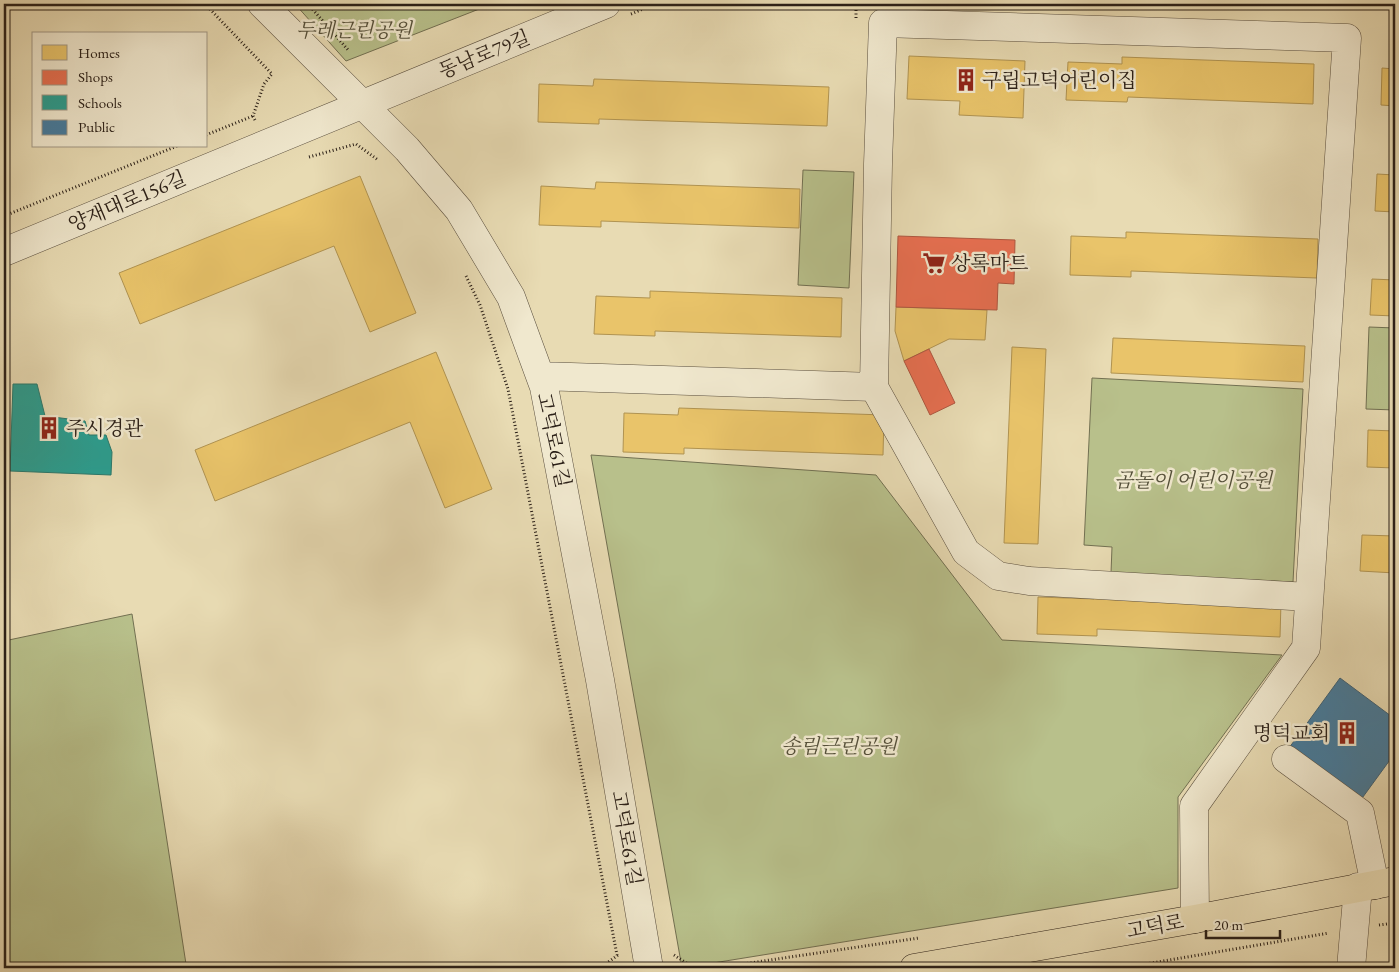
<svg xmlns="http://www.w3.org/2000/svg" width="1399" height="972" viewBox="0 0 1399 972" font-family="'EB Garamond','Noto Serif KR',serif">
  <rect width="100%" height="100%" fill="#e8dbb3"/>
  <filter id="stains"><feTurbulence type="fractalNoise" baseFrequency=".004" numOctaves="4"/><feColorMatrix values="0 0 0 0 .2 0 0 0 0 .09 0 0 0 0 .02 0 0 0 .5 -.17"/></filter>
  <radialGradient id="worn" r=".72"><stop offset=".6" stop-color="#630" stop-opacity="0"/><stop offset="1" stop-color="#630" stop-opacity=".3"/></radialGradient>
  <path fill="#b8c08b" stroke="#727052" d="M 295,4 L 492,4 L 346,61 Z
    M 803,170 L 854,172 L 849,288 L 798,285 Z
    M 1369,327 L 1395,328 L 1395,410 L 1366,409 Z
    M 1092,378 L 1303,389 L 1293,582 L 1111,573 L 1112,547 L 1084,545 Z
    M 591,455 L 876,475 L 1002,640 L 1282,655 L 1178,797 L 1178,888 L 682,968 Z
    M 132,614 L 186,964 L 161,968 L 4,968 L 4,641 Z"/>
  <path fill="#e9c46a" stroke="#b09351" d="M 909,56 L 1025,61 L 1023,118 L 959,115 L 960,101 L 907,99 Z
    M 1122,57 L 1314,64 L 1313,104 L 1128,97 L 1127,102 L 1066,100 L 1068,62 L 1122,64 Z
    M 1382,68 L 1395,69 L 1395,106 L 1381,105 Z
    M 594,79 L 829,87 L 827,126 L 599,119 L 599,124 L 538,122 L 539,84 L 593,86 Z
    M 1377,174 L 1395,175 L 1395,212 L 1375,211 Z
    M 360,176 L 416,313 L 370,332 L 334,246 L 140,324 L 119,273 Z
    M 596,182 L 800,189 L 799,228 L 601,221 L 601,227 L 539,225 L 541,186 L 595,189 Z
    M 1126,232 L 1318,239 L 1317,278 L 1131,271 L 1131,277 L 1070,275 L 1071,236 L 1126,238 Z
    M 1372,279 L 1395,280 L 1395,316 L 1370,315 Z
    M 650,291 L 842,298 L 841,337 L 655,331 L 655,336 L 594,334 L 596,296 L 650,298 Z
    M 896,307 L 987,310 L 985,340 L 949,339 L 904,361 L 895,331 Z
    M 1113,338 L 1305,346 L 1303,382 L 1111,373 Z
    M 1012,347 L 1046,349 L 1038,544 L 1004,543 Z
    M 436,352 L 492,489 L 445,508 L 410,422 L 215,501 L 195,450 Z
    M 679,408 L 884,415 L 883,455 L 684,448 L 684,454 L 623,452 L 624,413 L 678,415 Z
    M 1368,430 L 1395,431 L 1395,468 L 1367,467 Z
    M 1362,535 L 1395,536 L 1395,573 L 1360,571 Z
    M 1094,594 L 1281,602 L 1280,637 L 1097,629 L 1097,636 L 1037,634 L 1038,597 L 1094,599 Z"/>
  <path fill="#e76f51" stroke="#af5740" d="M 898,236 L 1015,240 L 1014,284 L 998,283 L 997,310 L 896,307 Z
    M 929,349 L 955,403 L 930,415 L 904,361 Z"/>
  <path fill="#2a9d8f" stroke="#2a786b" d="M 13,384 L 37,384 L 45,416 L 85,421 L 89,435 L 106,435 L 112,452 L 111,475 L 10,471 Z"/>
  <path fill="#457b9d" stroke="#3d6075" d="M 1340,678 L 1395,719 L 1395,753 L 1360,801 L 1289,748 Z"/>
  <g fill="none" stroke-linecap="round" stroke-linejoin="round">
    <defs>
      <path id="minor" d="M 262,4 L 407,149 L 459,210 L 511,297 L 544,387 L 600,680 L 649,968
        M 4,252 L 606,4
        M 540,376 L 874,387 L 878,164 L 883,23 L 1347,38 L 1306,648 L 1194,806 L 1195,919
        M 874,387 L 966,552 L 998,576 L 1029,581 L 1309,597
        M 1286,759 L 1360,813 L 1375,885
        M 1016,968 L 1018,950
        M 1351,968 L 1358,887"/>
      <path id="major" d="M 914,968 L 1195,919 L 1395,881"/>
    </defs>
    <use href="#minor" stroke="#5a4f3f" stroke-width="29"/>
    <use href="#major" stroke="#2b2018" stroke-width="29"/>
    <path stroke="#2b2018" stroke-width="3" stroke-dasharray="1 2.5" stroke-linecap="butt" d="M 205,4 L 272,74 L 264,84 L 253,116 L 255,120
      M 308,4 L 349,51
      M 631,14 L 655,4
      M 856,18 L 856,4
      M 206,135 L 253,116
      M 309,157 L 356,144 L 378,160
      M 4,216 L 177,146
      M 466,276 L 480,305 L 508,389 L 617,955
      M 1379,925 L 1395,923
      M 674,955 L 694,968
      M 600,968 L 618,955
      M 716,968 L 919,938
      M 1122,968 L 1329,933"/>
    <use href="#minor" stroke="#f0e8ce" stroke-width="28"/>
    <use href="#major" stroke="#e8dbb3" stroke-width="28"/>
  </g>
  <defs>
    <symbol id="building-bare" viewBox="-9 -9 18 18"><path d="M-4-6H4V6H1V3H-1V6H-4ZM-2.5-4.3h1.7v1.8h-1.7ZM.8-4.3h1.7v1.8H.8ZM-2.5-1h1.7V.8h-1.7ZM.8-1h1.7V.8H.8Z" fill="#8f2418" stroke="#f0e8ce" stroke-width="2.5" paint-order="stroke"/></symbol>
    <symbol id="supermarket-bare" viewBox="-9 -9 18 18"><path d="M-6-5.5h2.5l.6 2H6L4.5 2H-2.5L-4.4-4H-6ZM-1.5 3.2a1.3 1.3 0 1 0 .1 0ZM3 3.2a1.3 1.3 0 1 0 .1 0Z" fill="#8f2418" stroke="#f0e8ce" stroke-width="2.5" paint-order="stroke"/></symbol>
  </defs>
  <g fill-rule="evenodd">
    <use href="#building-bare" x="950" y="64" width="32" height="32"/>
    <use href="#supermarket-bare" x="918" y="247" width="32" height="32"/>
    <use href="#building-bare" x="33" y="412" width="32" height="32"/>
    <use href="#building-bare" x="1331" y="717" width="32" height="32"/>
  </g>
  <g text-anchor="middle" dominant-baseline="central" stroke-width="5" stroke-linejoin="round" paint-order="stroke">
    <g font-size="20" font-style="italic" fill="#55503a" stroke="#f0e8ce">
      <text x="354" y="30">두레근린공원</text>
      <text x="1193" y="480">곰돌이 어린이공원</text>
      <text x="839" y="746">송림근린공원</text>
    </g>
    <g font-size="20" fill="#2b2018" stroke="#f0e8ce">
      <text transform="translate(484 54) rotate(-22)">동남로79길</text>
      <text transform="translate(127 201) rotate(-23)">양재대로156길</text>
      <text transform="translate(554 440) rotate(78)">고덕로61길</text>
      <text transform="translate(627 838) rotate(80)">고덕로61길</text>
      <text transform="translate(1155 926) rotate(-10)">고덕로</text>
    </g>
    <g font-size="20" fill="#2b2018" stroke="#f0e8ce" text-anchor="start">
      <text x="982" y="80">구립고덕어린이집</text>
      <text x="951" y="263">상록마트</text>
      <text x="66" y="428">주시경관</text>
      <text x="1330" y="733" text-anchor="end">명덕교회</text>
    </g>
  </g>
  <rect width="1399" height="972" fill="none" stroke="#e8dbb3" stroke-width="20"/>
  <rect x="5" y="5" width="1389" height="962" fill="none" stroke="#2b2018" stroke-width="2.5"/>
  <rect x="10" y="10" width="1379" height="952" fill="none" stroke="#2b2018"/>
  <rect x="32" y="32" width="175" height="115" fill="#f0e8ce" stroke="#a19885"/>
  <rect x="42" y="45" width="25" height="15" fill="#e9c46a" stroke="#a19885"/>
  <text x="78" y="58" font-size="15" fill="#2b2018">Homes</text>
  <rect x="42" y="70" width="25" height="15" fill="#e76f51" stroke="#a19885"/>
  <text x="78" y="82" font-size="15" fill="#2b2018">Shops</text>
  <rect x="42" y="95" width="25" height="15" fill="#2a9d8f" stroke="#a19885"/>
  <text x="78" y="108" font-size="15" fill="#2b2018">Schools</text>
  <rect x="42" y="120" width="25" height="15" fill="#457b9d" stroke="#a19885"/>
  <text x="78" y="132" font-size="15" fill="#2b2018">Public</text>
  <path d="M1206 930v8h74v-8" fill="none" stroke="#2b2018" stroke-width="2.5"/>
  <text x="1214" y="930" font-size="15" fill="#2b2018" stroke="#f0e8ce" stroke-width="4" paint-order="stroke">20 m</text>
  <rect width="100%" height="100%" filter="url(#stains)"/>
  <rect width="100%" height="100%" fill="url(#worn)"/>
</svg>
